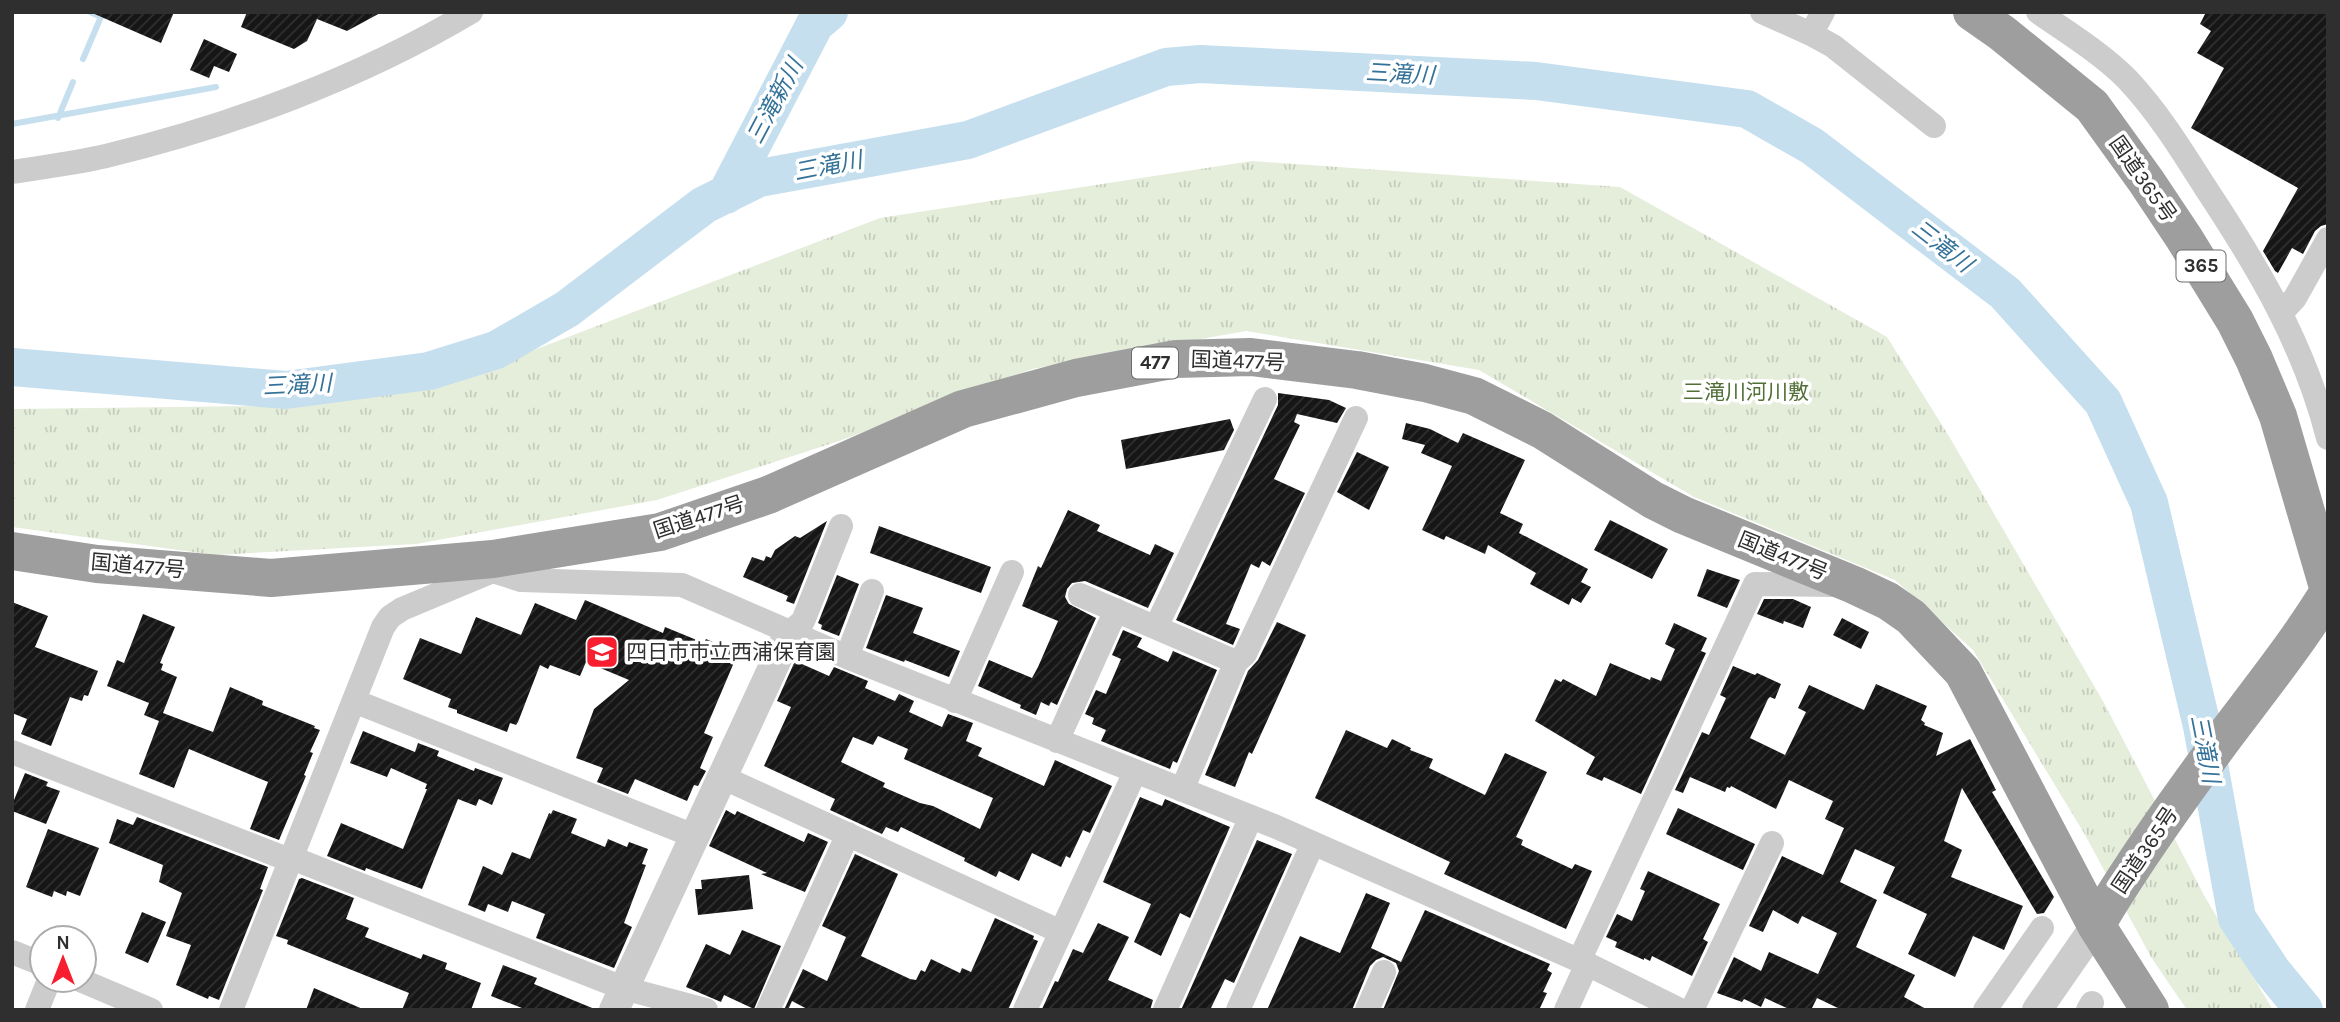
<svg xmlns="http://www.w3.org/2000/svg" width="2340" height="1022" viewBox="0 0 2340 1022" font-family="Karla,'Noto Sans JP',sans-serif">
  <defs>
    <pattern id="park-tufts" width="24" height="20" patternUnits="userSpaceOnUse" patternTransform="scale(1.75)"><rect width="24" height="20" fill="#e5eddb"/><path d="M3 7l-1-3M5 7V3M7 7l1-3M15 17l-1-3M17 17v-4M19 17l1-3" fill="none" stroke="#c5ccbc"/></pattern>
    <pattern id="building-hatch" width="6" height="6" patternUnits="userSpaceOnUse" patternTransform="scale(1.75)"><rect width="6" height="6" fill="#161616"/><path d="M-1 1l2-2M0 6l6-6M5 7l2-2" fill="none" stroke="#303030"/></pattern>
  </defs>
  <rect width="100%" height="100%" fill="#fff"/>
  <path fill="url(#park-tufts)" d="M 1252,161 L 1620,187 L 1887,337 L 1950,438 L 2104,703 L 2206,899 L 2273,1010 L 2187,1010 L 2151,957 L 2084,833 L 1973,650 L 1895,580 L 1694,497 L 1479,370 L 1246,331 L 1032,369 L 842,440 L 657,500 L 416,544 L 215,555 L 12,527 L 12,409 L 256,406 L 534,350 L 880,218 Z"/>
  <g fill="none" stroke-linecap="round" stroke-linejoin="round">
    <path stroke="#c5dfef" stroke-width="6" d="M 90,12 L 101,17
      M 83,59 L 103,12
      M 58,118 L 73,82
      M 12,124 L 216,87"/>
    <path stroke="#c5dfef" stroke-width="38" d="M 726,195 L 815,24 L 829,12
      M 12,367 L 286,390 L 429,371 L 496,350 L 567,309 L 704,205 L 759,178 L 968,140 L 1166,67 L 1200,64 L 1536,81 L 1747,109 L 1812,146 L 2005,293 L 2103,402 L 2149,503 L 2202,726 L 2237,918 L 2272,971 L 2304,1010"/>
  </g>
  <path fill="url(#building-hatch)" fill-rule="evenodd" d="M 90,12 L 174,12 L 161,43 Z
    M 247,12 L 382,12 L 347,31 L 317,19 L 307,41 L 294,49 L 241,27 Z
    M 2206,12 L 2328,12 L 2328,224 L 2321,226 L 2315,231 L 2303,254 L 2292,248 L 2278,273 L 2275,271 L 2263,251 L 2298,188 L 2191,128 L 2224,68 L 2197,53 L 2211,31 L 2200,24 Z
    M 204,39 L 237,54 L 229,72 L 214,66 L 209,78 L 190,70 Z
    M 1278,393 L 1329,400 L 1346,408 L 1337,423 L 1297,414 L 1294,422 L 1300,425 L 1274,479 L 1305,493 L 1270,566 L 1262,561 L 1259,568 L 1251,564 L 1226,624 L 1240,629 L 1233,645 L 1176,620 L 1278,405 Z
    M 1230,419 L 1234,430 L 1224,450 L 1126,469 L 1121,440 Z
    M 1406,423 L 1430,429 L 1458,443 L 1463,433 L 1525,460 L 1500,513 L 1523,524 L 1519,533 L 1588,569 L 1581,582 L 1591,587 L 1581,603 L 1572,598 L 1569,605 L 1530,584 L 1536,573 L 1488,545 L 1485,554 L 1446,536 L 1444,540 L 1422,530 L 1452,466 L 1421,453 L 1425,445 L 1402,439 Z
    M 1357,452 L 1389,467 L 1369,510 L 1337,492 Z
    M 1208,481 L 1148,608 L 1085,581 L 1072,583 L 1067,589 L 1065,597 L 1069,604 L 1096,618 L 1057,705 L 1051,702 L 1049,706 L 1041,702 L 1036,715 L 1020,708 L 1021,705 L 978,686 L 989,660 L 1032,678 L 1038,667 L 1058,621 L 1022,606 L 1038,566 L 1041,568 L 1068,510 L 1100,525 L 1097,531 L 1150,555 L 1155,544 L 1174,553 Z
    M 1610,520 L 1668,549 L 1652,579 L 1594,550 Z
    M 827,521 L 794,604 L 786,601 L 788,596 L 743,577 L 752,557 L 764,561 L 766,556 L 771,558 L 775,550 L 795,536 L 800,538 Z
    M 879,526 L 991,567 L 981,593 L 870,553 Z
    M 1707,569 L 1740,580 L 1727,608 L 1697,596 Z
    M 837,575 L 859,584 L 839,636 L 821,629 L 822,625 L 818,623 Z
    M 886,595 L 923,608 L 913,633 L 960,651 L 949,677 L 905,660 L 904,662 L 866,648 Z
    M 1764,599 L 1793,599 L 1811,607 L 1803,628 L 1784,621 L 1783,624 L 1757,614 Z
    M 585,600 L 663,633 L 665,627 L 704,643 L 706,639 L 738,653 L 704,733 L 713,737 L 700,768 L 706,771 L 698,786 L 694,785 L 687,801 L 635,779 L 628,794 L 597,782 L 603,768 L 576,758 L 594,709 L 629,680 L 586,662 L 580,676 L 550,665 L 548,669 L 540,665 L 518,722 L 516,725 L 510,723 L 507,732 L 457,713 L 457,710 L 448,707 L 451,699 L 403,679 L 420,638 L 461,654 L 476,617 L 521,635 L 535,603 L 576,620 Z
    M 12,602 L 48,616 L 35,647 L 98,671 L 88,696 L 84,695 L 82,701 L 70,697 L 51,746 L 21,734 L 27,719 L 12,713 Z
    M 143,614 L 175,627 L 160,663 L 163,664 L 161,670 L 177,677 L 163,713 L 213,732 L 230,687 L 263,701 L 262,705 L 315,726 L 314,728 L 320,730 L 310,752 L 313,753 L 304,775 L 306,776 L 279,840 L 250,829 L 268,782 L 189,749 L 174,788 L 139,774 L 159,721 L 144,715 L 149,703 L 107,686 L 117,660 L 124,663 Z
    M 1842,618 L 1869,632 L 1861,649 L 1833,635 Z
    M 1277,622 L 1306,635 L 1252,754 L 1249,752 L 1235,787 L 1205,775 L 1248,671 L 1258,660 Z
    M 1674,623 L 1707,638 L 1701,651 L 1706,653 L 1641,794 L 1604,777 L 1602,781 L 1586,774 L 1595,757 L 1535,721 L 1555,679 L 1561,682 L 1563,679 L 1596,696 L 1610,663 L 1650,680 L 1651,677 L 1661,681 L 1675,649 L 1665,644 Z
    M 1123,630 L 1142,638 L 1137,647 L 1168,662 L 1173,651 L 1217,670 L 1177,763 L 1173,761 L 1170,769 L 1101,741 L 1106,730 L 1092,724 L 1094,718 L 1085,714 L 1096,690 L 1106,694 L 1121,659 L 1112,655 Z
    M 795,661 L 829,676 L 834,667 L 868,681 L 865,688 L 895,701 L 899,694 L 914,701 L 909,712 L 942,727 L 948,714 L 973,723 L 966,741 L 982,748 L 978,756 L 1044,786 L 1055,760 L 1112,786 L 1090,833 L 1083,830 L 1070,858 L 1066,856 L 1061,867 L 1032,853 L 1019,881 L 999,871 L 996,877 L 964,861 L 965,858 L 901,827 L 898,832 L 886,827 L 882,834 L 830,810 L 835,799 L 764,766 L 791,707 L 777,701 ZM 878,736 L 908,749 L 904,759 L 993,798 L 980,829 L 933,806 L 920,803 L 883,787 L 885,783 L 841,762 L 853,737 L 873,745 Z
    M 1733,666 L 1755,675 L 1757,673 L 1781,684 L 1775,699 L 1770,697 L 1768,699 L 1750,738 L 1785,755 L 1806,712 L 1798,708 L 1809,685 L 1864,710 L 1876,684 L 1927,706 L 1921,720 L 1925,723 L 1924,725 L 1943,733 L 1936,756 L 1970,739 L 1996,790 L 1992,792 L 2054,897 L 2044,913 L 2037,914 L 1962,788 L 1944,841 L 1962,850 L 1951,877 L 2023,906 L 2004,950 L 1973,936 L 1955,977 L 1908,954 L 1927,914 L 1883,893 L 1895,867 L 1855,849 L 1840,882 L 1877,900 L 1856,947 L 1915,975 L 1904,997 L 1928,1010 L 1842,1010 L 1817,998 L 1811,1010 L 1791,1010 L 1765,998 L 1761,1007 L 1744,999 L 1742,1002 L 1717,993 L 1734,957 L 1761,971 L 1769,952 L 1818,974 L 1837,933 L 1802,916 L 1798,924 L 1773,910 L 1763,932 L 1749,926 L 1782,856 L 1823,875 L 1844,828 L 1825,819 L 1833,801 L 1789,780 L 1776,809 L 1731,786 L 1730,788 L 1727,787 L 1725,792 L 1690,777 L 1683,793 L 1675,790 L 1702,732 L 1709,735 L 1726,698 L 1720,695 Z
    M 1346,730 L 1387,748 L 1392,739 L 1411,748 L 1410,750 L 1433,759 L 1429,768 L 1485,795 L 1505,753 L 1547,772 L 1516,837 L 1523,840 L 1521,845 L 1572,869 L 1575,864 L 1592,871 L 1566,929 L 1444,874 L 1450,862 L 1315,798 Z
    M 363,731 L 415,752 L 418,743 L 439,751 L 437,756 L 474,771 L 475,768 L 503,778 L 492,805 L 479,799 L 476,806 L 458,799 L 422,889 L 366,868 L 365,871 L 327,856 L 341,823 L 403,849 L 427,789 L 425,789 L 427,784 L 391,768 L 387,777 L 350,763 Z
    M 25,773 L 48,782 L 46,786 L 60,791 L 46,824 L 12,811 L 12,805 Z
    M 1140,797 L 1162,806 L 1165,799 L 1230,827 L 1190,918 L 1180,913 L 1161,956 L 1134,942 L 1151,904 L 1103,882 Z
    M 1678,808 L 1755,844 L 1743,870 L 1666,834 Z
    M 553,810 L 577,819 L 571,833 L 605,847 L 608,839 L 627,847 L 629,842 L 648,849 L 642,864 L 646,865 L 624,923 L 632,927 L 614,968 L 536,938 L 545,914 L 512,901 L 508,912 L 488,904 L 485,912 L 468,905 L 483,866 L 502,875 L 512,852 L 530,859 L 549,813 L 551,814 Z
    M 726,810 L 735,815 L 737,811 L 804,842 L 808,833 L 828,842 L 805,892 L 761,874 L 767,873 L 709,846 Z
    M 137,817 L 268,867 L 260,889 L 263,890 L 219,1000 L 209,996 L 208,999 L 176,985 L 191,945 L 166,936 L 182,893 L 159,882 L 163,865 L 109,843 L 117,819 L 133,825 Z
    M 48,829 L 99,848 L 80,896 L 67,891 L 66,896 L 54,891 L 52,897 L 26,887 Z
    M 1257,840 L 1292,854 L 1234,983 L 1225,979 L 1210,1010 L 1181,1010 Z
    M 855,854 L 898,874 L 861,956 L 910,979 L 916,980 L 921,970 L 925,972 L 931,959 L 960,973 L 962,968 L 971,972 L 995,918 L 1034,936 L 1033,939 L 1038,941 L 1008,1010 L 809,1010 L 792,1001 L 788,1010 L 784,1010 L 803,969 L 827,981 L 846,937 L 822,926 Z
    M 1648,871 L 1720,904 L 1703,939 L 1708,942 L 1692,976 L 1652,956 L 1650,961 L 1644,958 L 1644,960 L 1615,947 L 1617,942 L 1606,937 L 1617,914 L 1632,921 L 1645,891 L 1640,889 Z
    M 749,875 L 753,909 L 698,915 L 695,889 L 702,889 L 701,880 Z
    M 302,878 L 354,898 L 346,919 L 369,928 L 365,937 L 421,959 L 423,954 L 447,963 L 445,969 L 481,983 L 471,1010 L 402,1010 L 409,993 L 287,944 L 288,940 L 276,936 L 299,879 Z
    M 1366,893 L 1390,903 L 1371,948 L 1401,962 L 1425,910 L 1550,964 L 1547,970 L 1552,973 L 1543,992 L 1547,993 L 1539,1010 L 1383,1010 L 1399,971 L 1396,963 L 1383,957 L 1376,960 L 1370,966 L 1352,1010 L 1267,1010 L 1300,936 L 1340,953 Z
    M 142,912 L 166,922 L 148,963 L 125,953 Z
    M 1098,923 L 1129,937 L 1108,980 L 1153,1000 L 1150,1010 L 1042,1009 L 1055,981 L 1058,982 L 1073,949 L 1083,953 Z
    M 742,930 L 781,946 L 754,1009 L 724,995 L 721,1002 L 686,987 L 706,944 L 730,955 Z
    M 503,965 L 537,978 L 534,984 L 597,1010 L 527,1010 L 491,996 Z
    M 314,988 L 365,1010 L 306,1010 Z"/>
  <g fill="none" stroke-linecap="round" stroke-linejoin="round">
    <path stroke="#ccc" stroke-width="24" d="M 1762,12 L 1811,34 L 1833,46 L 1934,126
      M 2038,12 C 2068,33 2101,53 2127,79 C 2158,112 2181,149 2205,187 C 2258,267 2304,344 2328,438
      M 1811,34 L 1823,12
      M 12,172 C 43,167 76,163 106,156 C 231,126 360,78 471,12
      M 2282,312 L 2295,298 L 2328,239
      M 493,559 L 493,571 L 521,580 L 682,585 L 847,657 L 1274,826 L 1587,964 L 1680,1010
      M 1080,595 L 1236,662 L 1182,790
      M 1156,627 L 1265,399
      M 789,633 L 803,621 L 841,526
      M 847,657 L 872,591
      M 1236,662 L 1245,654 L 1356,418
      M 354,701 L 694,836
      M 955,701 L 1012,572
      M 1057,741 L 1116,610
      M 12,752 L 292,861
      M 722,777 L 1061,932
      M 292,858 L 623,988 L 706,1010
      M 12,952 L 42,964
      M 1579,961 L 1755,584 L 1833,585
      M 80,980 L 151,1010
      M 37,1010 L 49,980
      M 231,1010 L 383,627 L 390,617 L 402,609 L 493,571
      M 768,1010 L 848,834
      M 1025,1010 L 1135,772
      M 1165,1010 L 1251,817
      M 1238,1010 L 1313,843
      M 1367,1010 L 1384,972
      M 1566,1010 L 1587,964
      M 1692,1010 L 1772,843
      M 1985,1010 L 2042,928
      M 2088,1010 L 2092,1003"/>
    <path stroke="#ccc" stroke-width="30" d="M 614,1010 L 789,633
      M 2037,1010 L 2096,925"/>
    <path stroke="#9e9e9e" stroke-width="38" d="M 1972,12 L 2002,33 L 2092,106 L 2146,181 L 2184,238 L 2235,321 L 2254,359 L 2278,416 L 2328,587
      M 12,551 L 97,564 L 271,578 L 493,559 L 660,532 L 768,495 L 963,409 L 1076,378 L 1176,359 L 1251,357 L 1357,370 L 1425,383 L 1474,396 L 1542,430 L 1653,500 L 1683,515 L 1854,585 L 1888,601 L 1911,617 L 1963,672 L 2096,925 L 2150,1010
      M 2096,925 C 2134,861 2178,800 2222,740 C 2258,692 2296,645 2328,593"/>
  </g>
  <defs>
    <symbol id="school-square" viewBox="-11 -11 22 22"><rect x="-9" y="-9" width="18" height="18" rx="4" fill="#f71f2f" stroke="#fff"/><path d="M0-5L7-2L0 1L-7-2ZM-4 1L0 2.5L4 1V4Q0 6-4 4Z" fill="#fff"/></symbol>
  </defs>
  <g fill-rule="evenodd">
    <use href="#school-square" x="583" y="633" width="38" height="38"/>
  </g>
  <g text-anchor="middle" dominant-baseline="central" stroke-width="7" stroke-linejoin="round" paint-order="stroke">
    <g fill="#fff" stroke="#6d6d6d" stroke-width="2">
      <rect x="2176.5" y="250.5" width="49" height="31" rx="5"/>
      <rect x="1132" y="347.5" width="46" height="31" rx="5"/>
    </g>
    <g font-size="19" font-weight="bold" fill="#2f2f2f">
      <text x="2201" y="266">365</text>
      <text x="1155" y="363">477</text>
    </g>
    <g font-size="21" fill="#2f2f2f" stroke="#fff">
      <text transform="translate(2143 179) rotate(55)">国道365号</text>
      <text transform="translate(1238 361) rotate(2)">国道477号</text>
      <text transform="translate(699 517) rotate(-18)">国道477号</text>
      <text transform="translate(1783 556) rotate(22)">国道477号</text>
      <text transform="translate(138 566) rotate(5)">国道477号</text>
      <text transform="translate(2145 850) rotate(-56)">国道365号</text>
    </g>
    <g font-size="21" fill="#516f37" stroke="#fff">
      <text x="1746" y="392">三滝川河川敷</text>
    </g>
    <g font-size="21" fill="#2f2f2f" stroke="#fff" text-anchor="start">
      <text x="626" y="652">四日市市立西浦保育園</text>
    </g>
    <g font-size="23" font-style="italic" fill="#347299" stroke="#fff">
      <text transform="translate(1400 74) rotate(3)">三滝川</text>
      <text transform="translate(775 101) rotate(-62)">三滝新川</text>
      <text transform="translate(828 166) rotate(-11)">三滝川</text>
      <text transform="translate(1942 246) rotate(38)">三滝川</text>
      <text transform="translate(297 385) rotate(-3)">三滝川</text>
      <text transform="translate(2205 749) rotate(79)">三滝川</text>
    </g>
  </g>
  <rect width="2340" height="1022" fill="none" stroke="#2f2f2f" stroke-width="28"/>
  <g transform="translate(63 959)"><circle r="33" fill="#ffffff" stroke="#acacac" stroke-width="2"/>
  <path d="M0-5L12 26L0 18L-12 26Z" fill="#f71f2f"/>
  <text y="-10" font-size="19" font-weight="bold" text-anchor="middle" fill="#2f2f2f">N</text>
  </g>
</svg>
